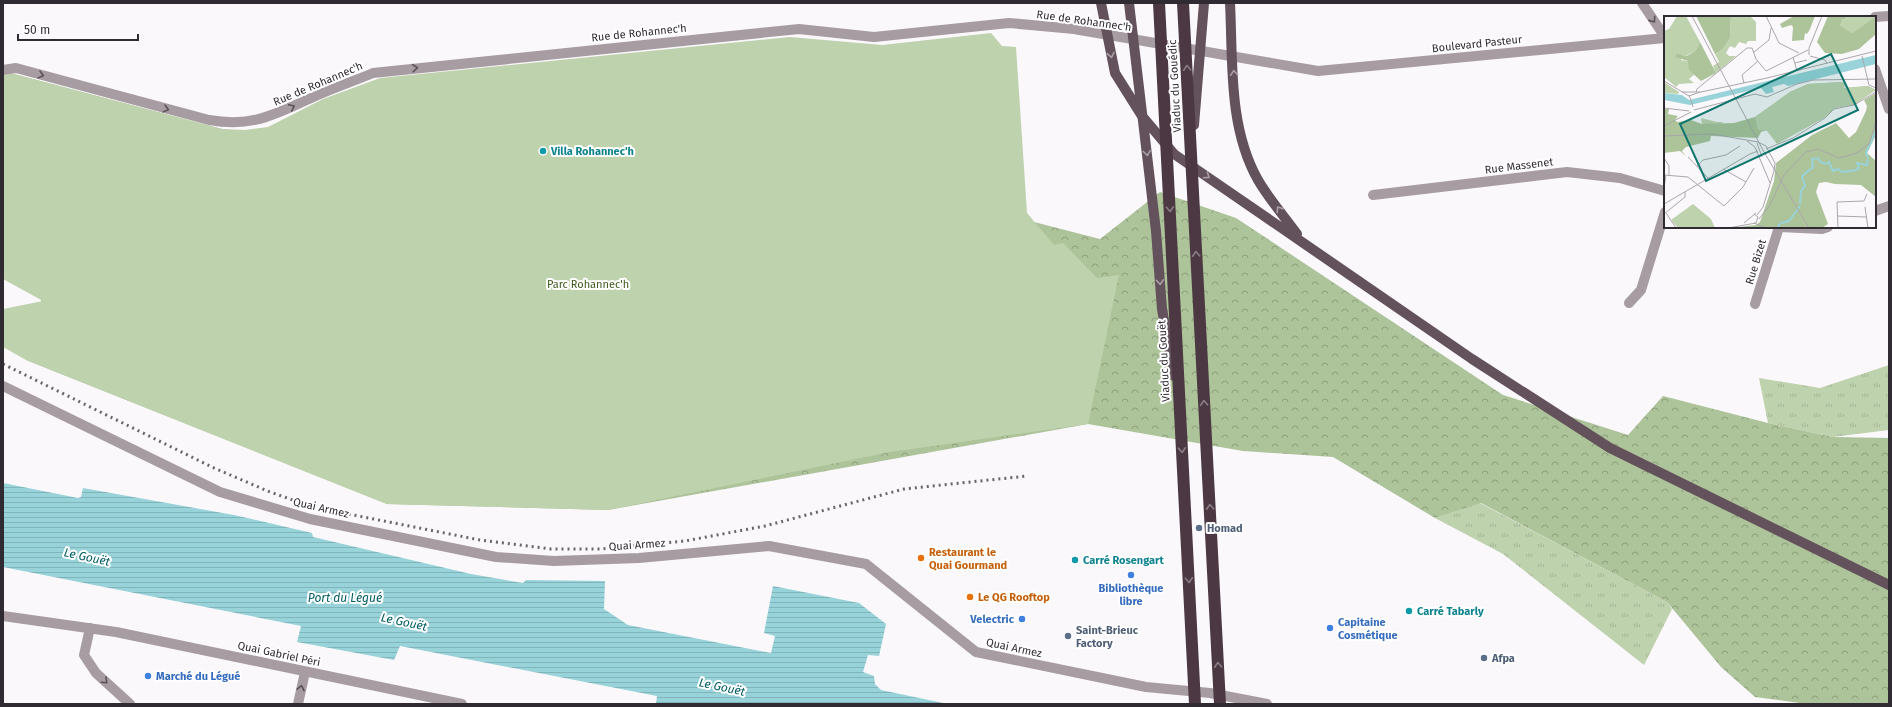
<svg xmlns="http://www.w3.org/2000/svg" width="1892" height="707" viewBox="0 0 1892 707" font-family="'Fira Sans',sans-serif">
  <defs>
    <pattern id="grass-tufts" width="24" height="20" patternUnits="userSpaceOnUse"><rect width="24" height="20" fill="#bfd2ae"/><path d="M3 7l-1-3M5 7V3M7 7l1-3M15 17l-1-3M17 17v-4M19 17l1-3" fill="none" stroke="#a4b496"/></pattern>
    <pattern id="forest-crowns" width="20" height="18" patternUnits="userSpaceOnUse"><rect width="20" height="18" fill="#adc399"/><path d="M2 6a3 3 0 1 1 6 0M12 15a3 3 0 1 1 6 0" fill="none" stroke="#8d9f7d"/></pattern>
    <pattern id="water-rules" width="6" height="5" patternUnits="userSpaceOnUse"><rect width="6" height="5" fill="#97d3d9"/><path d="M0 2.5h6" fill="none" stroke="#82b5bb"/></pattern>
  </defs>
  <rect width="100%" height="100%" fill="#fbf8fc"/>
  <path fill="url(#grass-tufts)" d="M 1889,365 L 1889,430 L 1833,437 L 1768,423 L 1759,378 L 1820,388 Z
    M 1480,503 L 1667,602 L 1672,609 L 1644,665 L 1503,554 L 1435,518 Z"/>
  <path fill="url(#forest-crowns)" d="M 14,74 L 222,129 L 1027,213 L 1034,222 L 1100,239 L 1160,192 L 1236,218 L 1503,395 L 1628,435 L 1663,396 L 1768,423 L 1833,437 L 1889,438 L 1889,704 L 1807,704 L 1755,697 L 1721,667 L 1667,602 L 1481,503 L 1435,518 L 1333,457 L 1243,451 L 1088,424 L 608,510 L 387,504 L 26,360 L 42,297 L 3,75 Z"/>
  <path fill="#bfd2ae" d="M 991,33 L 1002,46 L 1016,47 L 1027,213 L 1054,245 L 1063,243 L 1097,278 L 1119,275 L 1088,424 L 890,452 L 608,510 L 387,504 L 26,360 L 3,347 L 3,309 L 43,301 L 3,279 L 3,75 L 14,74 L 222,129 L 245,130 L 268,127 L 323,99 L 380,78 L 790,37 L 882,45 Z"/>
  <path fill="url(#water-rules)" d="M 3,483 L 78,498 L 81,497 L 83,488 L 234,515 L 312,533 L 313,537 L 471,574 L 523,583 L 526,580 L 605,581 L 604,609 L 628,625 L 771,653 L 775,636 L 764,633 L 773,586 L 859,603 L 886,624 L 879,656 L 868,655 L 863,672 L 874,676 L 875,684 L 881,690 L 948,704 L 656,704 L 657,696 L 400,646 L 394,660 L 297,642 L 301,626 L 3,567 Z"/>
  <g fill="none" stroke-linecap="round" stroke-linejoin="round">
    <path stroke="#a79ca2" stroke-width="10" d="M 1642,3 L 1665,37
      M 1875,17 L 1889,16
      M 1875,69 L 1889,109
      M 3,70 L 16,68 L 209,120 C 256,128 276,113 318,95 C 336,87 354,81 373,73 L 799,29 L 874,37 L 1009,23 L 1074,29 L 1318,71 L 1665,38
      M 1373,195 L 1567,172 L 1620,178 L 1665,191
      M 1875,211 L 1889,206
      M 1779,227 L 1822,229 L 1828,227
      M 1629,303 L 1641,290 L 1665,212
      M 1755,304 L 1779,227
      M 3,386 L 220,492 L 310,519 L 496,557 L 554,561 L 639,558 L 769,546 L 866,564 L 976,652 L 1146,687 L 1210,693 L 1267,704
      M 3,616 L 116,632 L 462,704
      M 90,628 L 84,655 L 96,673 L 130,704
      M 298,704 L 305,672"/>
    <path stroke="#63515b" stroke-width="10" d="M 1101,3 L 1115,73 L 1142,116 L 1174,154 L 1472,359 L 1610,448 L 1889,585
      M 1129,3 L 1156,231 L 1162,309 L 1174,376
      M 1230,3 C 1233,61 1228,127 1258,180 C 1269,199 1284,216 1297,234
      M 1194,125 L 1204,3"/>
    <path stroke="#4b3842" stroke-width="12" d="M 1159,3 L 1195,704
      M 1183,3 L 1220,704"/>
    <path stroke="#6a656c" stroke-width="3" stroke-dasharray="2 4" stroke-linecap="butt" d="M 3,364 L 214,468 L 270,492 L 313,507 L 480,540 L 551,549 L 600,549 L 685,541 L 765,526 L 904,489 L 1027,476"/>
  </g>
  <defs><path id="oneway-chevron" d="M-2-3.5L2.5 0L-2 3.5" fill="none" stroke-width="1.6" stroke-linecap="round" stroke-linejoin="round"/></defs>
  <g stroke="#5a5259">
    <use href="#oneway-chevron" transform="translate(1653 20) rotate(55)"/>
    <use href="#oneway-chevron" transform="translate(415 68) rotate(-5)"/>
    <use href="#oneway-chevron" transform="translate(41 75) rotate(15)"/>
    <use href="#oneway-chevron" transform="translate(292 107) rotate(-25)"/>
    <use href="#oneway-chevron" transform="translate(166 109) rotate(15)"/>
    <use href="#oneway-chevron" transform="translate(105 681) rotate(43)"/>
    <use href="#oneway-chevron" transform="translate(301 688) rotate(-78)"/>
  </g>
  <g stroke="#a99fa5">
    <use href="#oneway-chevron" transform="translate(1111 55) rotate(79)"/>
    <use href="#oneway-chevron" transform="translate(1234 73) rotate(-93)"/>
    <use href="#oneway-chevron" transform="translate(1147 153) rotate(83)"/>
    <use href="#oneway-chevron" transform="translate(1207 176) rotate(34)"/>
    <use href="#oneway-chevron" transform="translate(1279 209) rotate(-125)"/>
    <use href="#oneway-chevron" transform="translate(1160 282) rotate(86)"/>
  </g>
  <g stroke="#8a7e84">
    <use href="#oneway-chevron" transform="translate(1187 68) rotate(-93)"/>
    <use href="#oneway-chevron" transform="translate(1170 209) rotate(87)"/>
    <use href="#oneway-chevron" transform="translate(1196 254) rotate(-93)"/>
    <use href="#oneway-chevron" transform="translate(1204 403) rotate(-93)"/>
    <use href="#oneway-chevron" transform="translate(1182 450) rotate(87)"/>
    <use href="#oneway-chevron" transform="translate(1210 507) rotate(-93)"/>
    <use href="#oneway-chevron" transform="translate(1189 580) rotate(87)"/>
    <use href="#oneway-chevron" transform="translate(1218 665) rotate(-93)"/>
  </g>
  <g fill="#0f9aa8" stroke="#fff" stroke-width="1.5">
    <circle cx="543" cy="151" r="4"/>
    <circle cx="1075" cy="560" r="4"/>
    <circle cx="1409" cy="611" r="4"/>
  </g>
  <g fill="#5c6f8a" stroke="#fff" stroke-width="1.5">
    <circle cx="1199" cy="528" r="4"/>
    <circle cx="1068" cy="636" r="4"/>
    <circle cx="1484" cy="658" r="4"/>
  </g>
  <g fill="#e8710a" stroke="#fff" stroke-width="1.5">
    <circle cx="921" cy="558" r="4"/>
    <circle cx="970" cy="597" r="4"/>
  </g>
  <g fill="#3f7fe0" stroke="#fff" stroke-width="1.5">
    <circle cx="1131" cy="575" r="4"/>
    <circle cx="1022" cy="619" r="4"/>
    <circle cx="1330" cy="628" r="4"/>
    <circle cx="148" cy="676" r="4"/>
  </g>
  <g text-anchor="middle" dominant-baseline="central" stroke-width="4" stroke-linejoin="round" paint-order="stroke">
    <g font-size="11" fill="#302a32" stroke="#fff">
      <text transform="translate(1084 21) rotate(8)">Rue de Rohannec'h</text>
      <text transform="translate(639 33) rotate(-6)">Rue de Rohannec'h</text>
      <text transform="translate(1477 44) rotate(-6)">Boulevard Pasteur</text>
      <text transform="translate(318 84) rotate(-23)">Rue de Rohannec'h</text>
      <text transform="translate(1175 86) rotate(-93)">Viaduc du Gouédic</text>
      <text transform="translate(1519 166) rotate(-7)">Rue Massenet</text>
      <text transform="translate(1756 262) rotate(-73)">Rue Bizet</text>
      <text transform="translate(1164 361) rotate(-93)">Viaduc du Gouët</text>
      <text transform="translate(321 508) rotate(13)">Quai Armez</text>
      <text transform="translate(637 545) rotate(-4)">Quai Armez</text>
      <text transform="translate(1014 648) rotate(12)">Quai Armez</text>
      <text transform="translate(279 654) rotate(12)">Quai Gabriel Péri</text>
    </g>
    <g font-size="11" font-weight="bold" fill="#0d838f" stroke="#fff" text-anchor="start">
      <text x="551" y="151">Villa Rohannec'h</text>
      <text x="1083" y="560">Carré Rosengart</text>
      <text x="1417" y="611">Carré Tabarly</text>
    </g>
    <g font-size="11" fill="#3e591d" stroke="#fff">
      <text x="588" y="284">Parc Rohannec'h</text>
    </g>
    <g font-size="11" font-weight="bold" fill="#4e5e75" stroke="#fff" text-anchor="start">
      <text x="1207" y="528">Homad</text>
      <text x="1076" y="630">Saint-Brieuc<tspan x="1076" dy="13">Factory</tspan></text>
      <text x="1492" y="658">Afpa</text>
    </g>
    <g font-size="11" font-weight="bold" fill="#c56008" stroke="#fff" text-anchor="start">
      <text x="929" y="552">Restaurant le<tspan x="929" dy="13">Quai Gourmand</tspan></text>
      <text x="978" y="597">Le QG Rooftop</text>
    </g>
    <g font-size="11" font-weight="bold" fill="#366cbe" stroke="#fff" text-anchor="start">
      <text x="1131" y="588" text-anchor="middle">Bibliothèque<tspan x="1131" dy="13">libre</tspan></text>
      <text x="1014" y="619" text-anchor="end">Velectric</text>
      <text x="1338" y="622">Capitaine<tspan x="1338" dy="13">Cosmétique</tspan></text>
      <text x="156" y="676">Marché du Légué</text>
    </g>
    <g font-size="12" font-style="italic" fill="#025d64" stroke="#fff">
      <text transform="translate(87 557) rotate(12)">Le Gouët</text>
      <text x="345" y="598">Port du Légué</text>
      <text transform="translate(404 622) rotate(12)">Le Gouët</text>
      <text transform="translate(722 687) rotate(12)">Le Gouët</text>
    </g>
  </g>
  <g transform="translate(1664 16)">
    <rect width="212" height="212" fill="#fbf8fc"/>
    <path d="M 13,0 L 22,0 L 36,26 L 32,34 L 22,40 L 17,39 L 17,44 L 24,45 L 30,59 L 25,63 L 30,67 L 15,68 L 12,71 L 0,61 L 0,15 L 5,13 ZM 67,0 L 86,0 L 92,6 L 92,25 L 84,25 L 82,28 L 75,26 L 71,32 L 66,30 L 62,37 L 65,40 L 72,40 L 52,57 L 49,50 L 55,46 L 51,38 L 59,33 L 66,22 ZM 180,0 L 212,0 L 188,17 L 176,9 L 179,3 L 183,4 ZM 0,66 L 15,76 L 14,78 L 0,77 ZM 37,102 L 53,106 L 59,106 L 56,109 L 38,108 Z" fill="#bfd2ae"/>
    <path d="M 32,0 L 67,0 L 66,22 L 59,33 L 51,38 ZM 130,0 L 151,0 L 146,13 L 143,18 L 141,17 L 140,24 L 128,25 L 129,11 L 127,9 L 118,12 L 116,8 ZM 164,0 L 180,0 L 183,4 L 179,3 L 176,9 L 188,17 L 212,0 L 212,18 L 195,33 L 178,38 L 161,37 L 153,26 ZM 36,26 L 52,57 L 37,65 L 25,54 L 24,45 L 11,41 L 13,38 L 23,40 L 32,34 ZM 178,66 L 179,72 L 204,70 L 212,74 L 171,92 L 97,116 L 94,122 L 47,120 L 46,125 L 22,131 L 18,135 L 22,140 L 16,135 L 0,137 L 0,93 L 5,93 L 4,98 L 14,100 L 11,104 L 13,106 L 27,104 L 38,108 L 70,107 L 91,101 L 126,76 L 144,68 ZM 212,77 L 212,119 L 203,137 L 212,145 L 212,181 L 197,169 L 171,168 L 162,166 L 155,167 L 152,176 L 164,208 L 158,212 L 67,212 L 92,209 L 96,206 L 110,165 L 112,147 L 148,119 L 172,107 L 185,122 L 192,116 L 202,95 L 203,90 L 200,84 Z" fill="#adc399"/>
    <path d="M 29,188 L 47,203 L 51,212 L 14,212 L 7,204 Z" fill="#bfd2ae"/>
    <path d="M 178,66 L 182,67 L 180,72 L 204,70 L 212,74 L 190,89 L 171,92 L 160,102 L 113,128 L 103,115 L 94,114 L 91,101 L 126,76 L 144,68 Z" fill="#bfd2ae"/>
    <path d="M 212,39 L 212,48 L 124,70 L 120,68 L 108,71 L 110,76 L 102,78 L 97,72 L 26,89 L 0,84 L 0,77 L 18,79 L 25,84 Z" fill="#97d3d9"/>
    <path fill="none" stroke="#97d3d9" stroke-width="2" d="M 204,142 L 202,137 L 212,115M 136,188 L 137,175 L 141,170 L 138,160 L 149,151 L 148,143 L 154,142 L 156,146 L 162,148 L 165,146 L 169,155 L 174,153 L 178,156 L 193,154 L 195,152 L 193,147 L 203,149 L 204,143M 113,212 L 117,207 L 125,205 L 136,190"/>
    <path fill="none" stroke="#aaa6ab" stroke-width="1" d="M 28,0 L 100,136 L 145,212M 102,0 L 115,27 L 135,37M 90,36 L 105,24 L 107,12M 145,39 L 145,32 L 158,0M 146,40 L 161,44 L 163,47M 198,40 L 205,69 L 212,72M 129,41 L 133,55M 131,47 L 143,44M 104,54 L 144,34M 0,65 L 25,80 L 36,76M 80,67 L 78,59 L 94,45M 18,76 L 37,76 L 103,62 L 212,35M 32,76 L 33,73 L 83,32 L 88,32 L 92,43 L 102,55 L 104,54M 25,79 L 29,91M 0,92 L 25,95M 30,94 L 91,78 L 103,81 L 133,68 L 149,64 L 212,63M 0,110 L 27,96M 0,120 L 48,118 L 94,126 L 102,130 L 111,147 L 110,155 L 99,191 L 93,199M 83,125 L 91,131 L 106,167M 93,127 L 98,141M 102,133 L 129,122 L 161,102 L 170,93 L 190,89 L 212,76M 24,141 L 44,162M 0,142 L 5,150 L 5,159M 33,150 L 39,144 L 62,139 L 76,130M 59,153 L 82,166M 0,159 L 24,161 L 60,190 L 79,171 L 90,152M 0,172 L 2,159M 0,188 L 86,138 L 94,135M 201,191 L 204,212M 2,197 L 12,212M 0,198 L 21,181 L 21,176M 173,200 L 203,201M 95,203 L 106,189 L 120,159 L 142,136 L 154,133 L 175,142 L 193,137 L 205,128 L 212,106M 80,207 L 92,197M 90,207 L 102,212M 64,212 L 92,207 L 94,201 L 90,198M 174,212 L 173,186 L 200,185 L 203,178"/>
    <path fill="#0f766e" fill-opacity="0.15" stroke="#0f766e" stroke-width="2" d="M 167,38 L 194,94 L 42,165 L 16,108 Z"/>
    <rect width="212" height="212" fill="none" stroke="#302a32" stroke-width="2"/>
  </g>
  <rect width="1892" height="707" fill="none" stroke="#302a32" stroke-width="8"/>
  <path d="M18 34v6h120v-6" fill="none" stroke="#302a32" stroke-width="2"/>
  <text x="24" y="34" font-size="12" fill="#302a32" stroke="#ffffff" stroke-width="3" paint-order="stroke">50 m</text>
</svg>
